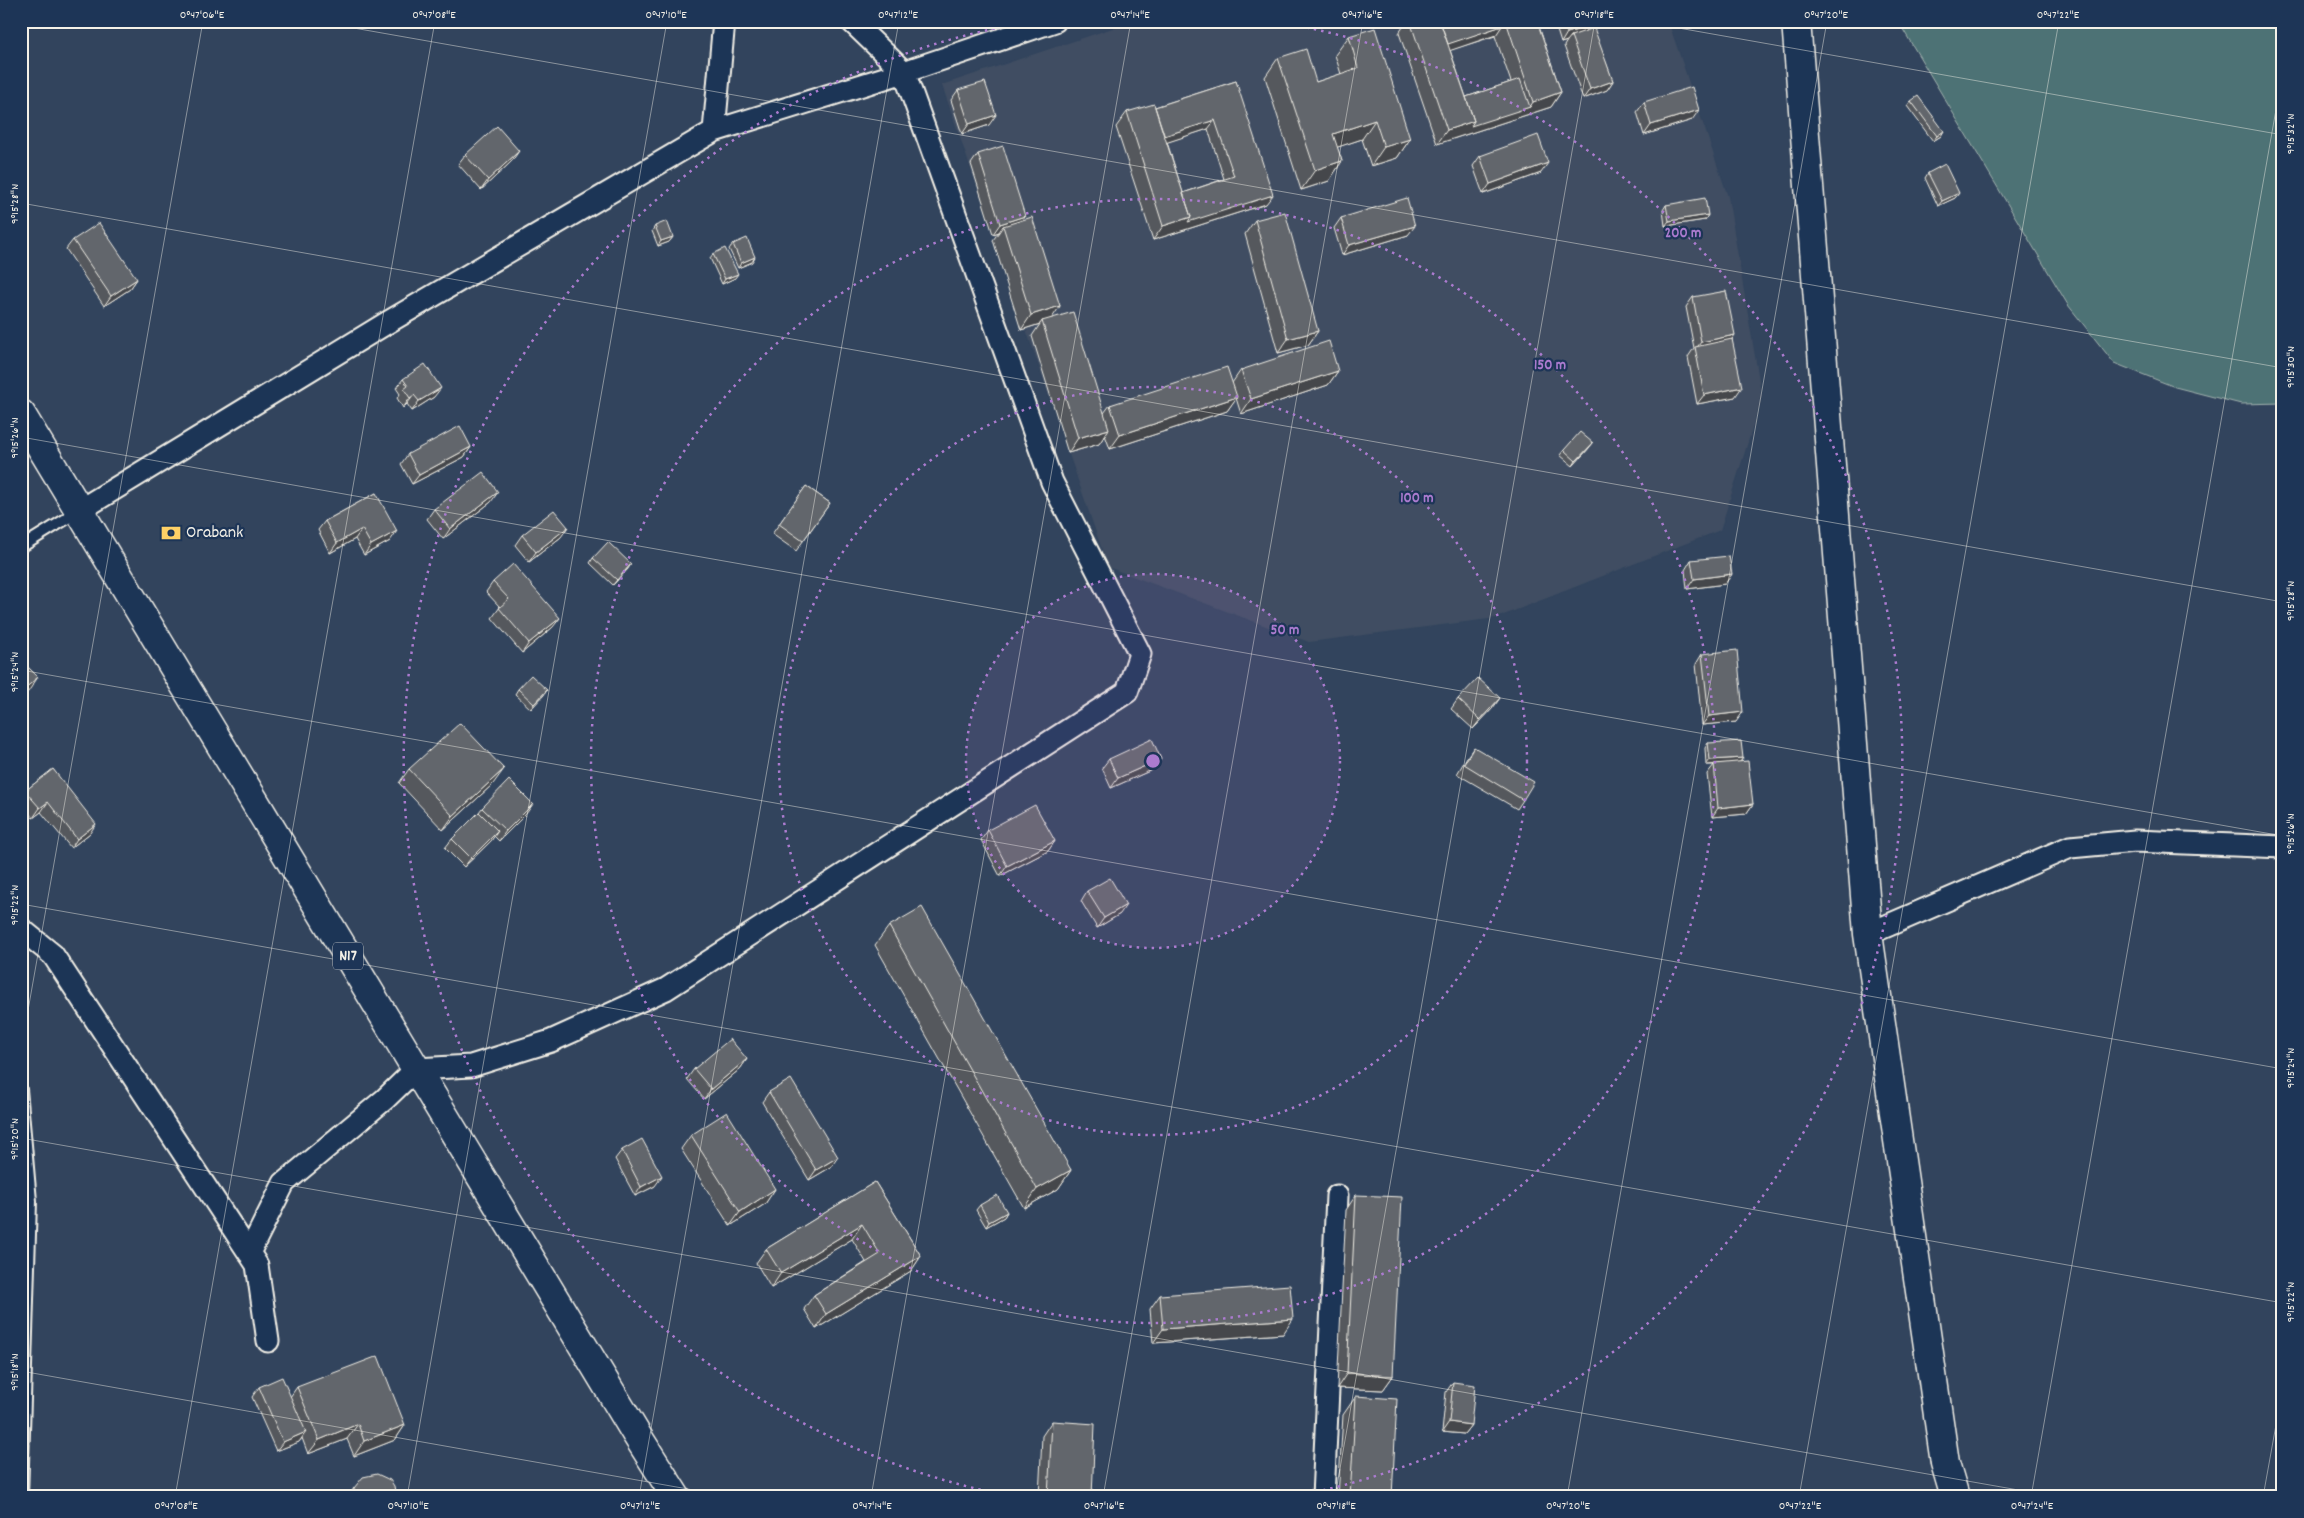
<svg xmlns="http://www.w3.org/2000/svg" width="2304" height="1518" viewBox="0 0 2304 1518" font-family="Dekko,sans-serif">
  <rect width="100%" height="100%" fill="#32445d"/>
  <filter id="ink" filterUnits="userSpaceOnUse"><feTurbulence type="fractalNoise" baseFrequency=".02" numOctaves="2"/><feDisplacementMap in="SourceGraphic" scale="10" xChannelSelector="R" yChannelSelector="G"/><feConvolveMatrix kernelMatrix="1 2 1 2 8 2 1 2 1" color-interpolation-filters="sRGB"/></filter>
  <g filter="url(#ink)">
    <path fill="#404e62" d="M 1134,21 L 1668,21 L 1728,197 L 1762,398 L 1720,530 L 1496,618 L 1309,642 L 1108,567 L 942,85 Z"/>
    <path fill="#4e7274" stroke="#a1b2ae" d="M 1898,21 L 2283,21 L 2283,403 L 2241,404 L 2175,387 L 2114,363 L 2068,305 Z"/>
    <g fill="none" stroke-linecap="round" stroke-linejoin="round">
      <defs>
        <path id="lane" d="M 21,547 L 79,511
          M 21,1089 L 31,1201 L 22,1497"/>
        <path id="street" d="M 714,131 L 724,21
          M 80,510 L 385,324 L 714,131 L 904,72 L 1055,21
          M 21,929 L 53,955 L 257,1265 L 268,1341
          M 1868,934 L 2070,847 L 2135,841 L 2283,847
          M 249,1253 L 284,1183 L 385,1099 L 416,1069 L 471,1066 L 551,1041 L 666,989 L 1127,692 L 1140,654 L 1052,482 L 904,72 L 851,21
          M 1323,1497 L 1337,1196"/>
        <path id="secondary" d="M 1796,21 L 1868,934 L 1945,1463 L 1955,1497"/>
        <path id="primary" d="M 21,414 L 638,1437 L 676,1497"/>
      </defs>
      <use href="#lane" stroke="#f4f1e8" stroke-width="14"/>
      <use href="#street" stroke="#f4f1e8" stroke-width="25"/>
      <use href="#secondary" stroke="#f4f1e8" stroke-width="31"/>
      <use href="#primary" stroke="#f4f1e8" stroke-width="31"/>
      <use href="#lane" stroke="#1d3557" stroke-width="10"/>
      <use href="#street" stroke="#1d3557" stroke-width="21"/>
      <use href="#secondary" stroke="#1d3557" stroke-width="28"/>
      <use href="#primary" stroke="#1d3557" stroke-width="28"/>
    </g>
    <path fill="#54585d" stroke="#f4f1e8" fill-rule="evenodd" d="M 1407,21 L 1537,21 L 1561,92 L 1551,107 L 1437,144 L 1399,33 ZM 1495,36 L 1511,82 L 1466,97 L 1450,50 Z
      M 1554,21 L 1594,21 L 1595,25 L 1593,28 L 1613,81 L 1607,90 L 1583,99 L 1564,46 L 1567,41 L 1561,43 Z
      M 1349,36 L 1410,139 L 1397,158 L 1371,166 L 1362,139 L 1337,147 L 1342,161 L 1329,181 L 1301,190 L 1265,77 L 1278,58 L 1316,82 L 1341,74 L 1335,55 Z
      M 1236,81 L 1266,204 L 1153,240 L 1116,127 L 1127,112 L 1155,107 ZM 1208,129 L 1224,179 L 1183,193 L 1167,142 Z
      M 958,90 L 989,125 L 962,134 L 951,100 Z
      M 1911,101 L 1941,136 L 1933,141 L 1907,106 Z
      M 1644,102 L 1692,120 L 1644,135 L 1637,112 Z
      M 978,154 L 1022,220 L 1060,306 L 1051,318 L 1104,413 L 1110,405 L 1232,383 L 1241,370 L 1338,371 L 1328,385 L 1241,414 L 1236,398 L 1227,411 L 1110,449 L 1105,435 L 1099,444 L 1068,453 L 1032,336 L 1040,324 L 1021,330 L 993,240 L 999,232 L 993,234 L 971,164 Z
      M 465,155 L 512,161 L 481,190 L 458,164 Z
      M 1480,156 L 1541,173 L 1483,194 L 1473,166 Z
      M 1928,173 L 1959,193 L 1955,198 L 1938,206 L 1925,178 Z
      M 1666,205 L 1708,215 L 1705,220 L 1665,226 L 1663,210 Z
      M 1341,218 L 1408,235 L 1342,255 L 1334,228 Z
      M 1255,220 L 1318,331 L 1308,345 L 1278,353 L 1245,234 Z
      M 655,226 L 673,237 L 669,242 L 658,246 L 652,231 Z
      M 73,240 L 137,279 L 130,289 L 104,306 L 66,249 Z
      M 733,244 L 752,262 L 738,268 L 729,249 Z
      M 713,254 L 735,278 L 722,284 L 710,258 Z
      M 1693,297 L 1732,339 L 1735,397 L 1697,404 L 1688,357 L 1694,348 L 1686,307 Z
      M 403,379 L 434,397 L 412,411 L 407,404 L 403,408 L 397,398 L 400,394 L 396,388 Z
      M 471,447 L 464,457 L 412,484 L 401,464 L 408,454 Z
      M 1589,448 L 1573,466 L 1560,455 L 1564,450 Z
      M 806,486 L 830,503 L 796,551 L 772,534 Z
      M 376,493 L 390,541 L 364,555 L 355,539 L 330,553 L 318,530 L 325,521 Z
      M 491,502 L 443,539 L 427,519 L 434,509 Z
      M 522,535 L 561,537 L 529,562 L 515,545 Z
      M 593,558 L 631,564 L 613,585 L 590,563 Z
      M 1691,560 L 1732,574 L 1725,584 L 1687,589 L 1685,570 Z
      M 493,582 L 553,627 L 522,653 L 492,618 L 500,607 L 486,592 Z
      M 1702,654 L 1736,722 L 1702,725 L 1696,664 Z
      M 518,689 L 547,690 L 531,709 L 515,694 Z
      M 1458,699 L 1493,708 L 1473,729 L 1451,709 Z
      M 1708,743 L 1743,758 L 1740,762 L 1753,804 L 1746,814 L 1712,817 L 1707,774 L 1714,765 L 1706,765 L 1705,748 Z
      M 1474,747 L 1523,800 L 1517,809 L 1457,774 L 1467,757 Z
      M 1109,759 L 1161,759 L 1154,769 L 1111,788 L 1102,768 Z
      M 53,769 L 90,833 L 71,848 L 41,812 L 33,818 L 21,804 L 21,797 L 25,791 Z
      M 409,769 L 493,784 L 443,830 L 399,783 Z
      M 482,808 L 526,814 L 499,841 L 494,836 L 491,841 L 464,867 L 445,848 L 452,839 L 479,812 Z
      M 988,830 L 1055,841 L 1048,851 L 1000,876 L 981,840 Z
      M 1087,891 L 1120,914 L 1097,928 L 1081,901 Z
      M 889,926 L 1071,1170 L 1058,1189 L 1024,1208 L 875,945 Z
      M 747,1059 L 740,1069 L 704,1099 L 687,1079 L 694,1069 Z
      M 769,1092 L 831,1167 L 809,1180 L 762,1102 Z
      M 691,1135 L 775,1189 L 765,1204 L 730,1226 L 681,1149 Z
      M 622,1150 L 655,1186 L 635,1196 L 615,1159 Z
      M 875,1182 L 921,1256 L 911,1271 L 816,1329 L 804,1309 L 814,1295 L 866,1262 L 852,1239 L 771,1288 L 756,1263 L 766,1249 Z
      M 1356,1195 L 1393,1376 L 1383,1390 L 1337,1388 L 1346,1210 Z
      M 980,1205 L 1007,1212 L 1004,1217 L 986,1227 L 976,1210 Z
      M 1160,1295 L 1283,1334 L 1153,1343 L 1150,1309 Z
      M 1453,1382 L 1471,1425 L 1464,1434 L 1442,1432 L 1446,1392 Z
      M 259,1387 L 290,1397 L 297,1387 L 405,1425 L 395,1440 L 354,1456 L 347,1439 L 308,1454 L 302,1438 L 299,1442 L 276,1451 L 252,1397 Z
      M 1356,1396 L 1392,1497 L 1338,1497 L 1343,1415 Z
      M 1052,1421 L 1092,1497 L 1039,1497 L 1042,1436 Z
      M 354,1488 L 396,1497 L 348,1497 Z"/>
    <path fill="#45474c" stroke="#f4f1e8" d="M 1595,25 L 1588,35 L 1571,36 L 1567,41 L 1561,43 L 1567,33 Z
      M 1502,26 L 1496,35 L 1437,55 L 1443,45 Z
      M 1613,81 L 1607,90 L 1583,99 L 1590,89 Z
      M 1561,92 L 1551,107 L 1437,144 L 1447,130 L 1474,121 L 1530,107 L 1533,102 Z
      M 1699,110 L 1692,120 L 1644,135 L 1651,125 Z
      M 996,115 L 989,125 L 962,134 L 969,124 Z
      M 1215,120 L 1208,129 L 1153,147 L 1160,137 Z
      M 1375,120 L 1362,139 L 1320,153 L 1333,134 Z
      M 1944,131 L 1941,136 L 1933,141 L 1937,136 Z
      M 1410,139 L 1397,158 L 1371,166 L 1384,147 Z
      M 519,151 L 512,161 L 481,190 L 488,180 Z
      M 1342,161 L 1329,181 L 1301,190 L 1315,170 Z
      M 1548,163 L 1541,173 L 1483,194 L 1490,184 Z
      M 1959,193 L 1955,198 L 1938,206 L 1942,201 Z
      M 1273,195 L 1266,204 L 1153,240 L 1163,226 L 1191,217 Z
      M 1708,215 L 1705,220 L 1665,226 L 1669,221 Z
      M 1025,216 L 1018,226 L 1003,226 L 999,232 L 993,234 L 1000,224 Z
      M 1415,226 L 1408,235 L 1342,255 L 1349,245 Z
      M 673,237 L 669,242 L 658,246 L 661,241 Z
      M 755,257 L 752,262 L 738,268 L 741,263 Z
      M 738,274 L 735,278 L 722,284 L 725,279 Z
      M 137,279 L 130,289 L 104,306 L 111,296 Z
      M 1060,306 L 1050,321 L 1042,321 L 1040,324 L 1021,330 L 1031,315 Z
      M 1318,331 L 1308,345 L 1278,353 L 1288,339 Z
      M 1735,335 L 1728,345 L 1695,350 L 1701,342 Z
      M 1338,371 L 1328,385 L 1241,414 L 1251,399 Z
      M 1742,387 L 1735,397 L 1697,404 L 1704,395 Z
      M 441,388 L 434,397 L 412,411 L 419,401 Z
      M 414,395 L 407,404 L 403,408 L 410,398 Z
      M 1237,397 L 1227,411 L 1110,449 L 1120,435 Z
      M 1109,429 L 1099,444 L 1068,453 L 1078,438 Z
      M 1593,443 L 1589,448 L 1573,466 L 1576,461 Z
      M 471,447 L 464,457 L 412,484 L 419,475 Z
      M 498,492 L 491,502 L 443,539 L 450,529 Z
      M 568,527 L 561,537 L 529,562 L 536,552 Z
      M 362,529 L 355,539 L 330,553 L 337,543 Z
      M 397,531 L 390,541 L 364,555 L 371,545 Z
      M 631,564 L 628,569 L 613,585 L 617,580 Z
      M 1732,574 L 1725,584 L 1687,589 L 1694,579 Z
      M 560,618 L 553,627 L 522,653 L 529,643 Z
      M 38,677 L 28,692 L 21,697 L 21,692 Z
      M 547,690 L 544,695 L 531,709 L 534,704 Z
      M 1500,698 L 1493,708 L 1473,729 L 1480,720 Z
      M 1743,712 L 1736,722 L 1702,725 L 1709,716 Z
      M 1743,758 L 1739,763 L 1706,765 L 1710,760 Z
      M 1161,759 L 1154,769 L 1111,788 L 1118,778 Z
      M 504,769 L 493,784 L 443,830 L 453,816 Z
      M 48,802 L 41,812 L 33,818 L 40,808 Z
      M 533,804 L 526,814 L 499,841 L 506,831 Z
      M 1753,804 L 1746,814 L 1712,817 L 1718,808 Z
      M 96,824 L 90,833 L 71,848 L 77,839 Z
      M 498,831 L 491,841 L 464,867 L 471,858 Z
      M 1055,841 L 1048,851 L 1000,876 L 1007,866 Z
      M 1126,905 L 1120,914 L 1097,928 L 1104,918 Z
      M 747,1059 L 740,1069 L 704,1099 L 711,1089 Z
      M 838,1157 L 831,1167 L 809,1180 L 816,1170 Z
      M 1071,1170 L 1058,1189 L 1024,1208 L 1037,1189 Z
      M 662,1176 L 655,1186 L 635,1196 L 641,1187 Z
      M 775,1189 L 765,1204 L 730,1226 L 740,1212 Z
      M 1007,1212 L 1004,1217 L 986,1227 L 989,1222 Z
      M 862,1224 L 852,1239 L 771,1288 L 781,1273 Z
      M 921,1256 L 911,1271 L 816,1329 L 826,1314 Z
      M 1293,1319 L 1283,1334 L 1153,1343 L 1163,1329 Z
      M 1347,1373 L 1393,1376 L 1383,1390 L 1337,1388 Z
      M 1449,1422 L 1471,1425 L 1464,1434 L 1442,1432 Z
      M 358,1424 L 347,1439 L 308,1454 L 319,1440 Z
      M 405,1425 L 395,1440 L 354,1456 L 364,1441 Z
      M 306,1432 L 299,1442 L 276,1451 L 283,1442 Z"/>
    <path fill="#62666c" stroke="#f4f1e8" d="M 1410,21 L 1440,21 L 1474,121 L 1447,130 Z
      M 1440,21 L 1501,21 L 1502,26 L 1448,44 Z
      M 1506,21 L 1537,21 L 1561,92 L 1533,102 Z
      M 1564,21 L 1594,21 L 1595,25 L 1567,33 Z
      M 1375,28 L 1410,139 L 1384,147 L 1375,120 L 1333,134 L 1342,161 L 1315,170 L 1278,58 L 1306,49 L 1316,82 L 1358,68 L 1349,36 Z
      M 1594,28 L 1613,81 L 1590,89 L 1571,36 Z
      M 1520,79 L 1530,107 L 1471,126 L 1474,121 L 1466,97 Z
      M 1236,81 L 1273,195 L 1188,222 L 1191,217 L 1183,193 L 1234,176 L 1215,120 L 1164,136 L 1155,107 Z
      M 985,82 L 996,115 L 969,124 L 958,90 Z
      M 1692,87 L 1699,110 L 1651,125 L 1644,102 Z
      M 1918,96 L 1944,131 L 1937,136 L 1911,101 Z
      M 1154,104 L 1191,217 L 1163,226 L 1127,112 Z
      M 497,126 L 519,151 L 488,180 L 465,155 Z
      M 1538,135 L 1548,163 L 1490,184 L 1480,156 Z
      M 1003,146 L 1025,216 L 1000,224 L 978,154 Z
      M 1945,164 L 1959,193 L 1942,201 L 1928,173 Z
      M 1407,198 L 1415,226 L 1349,245 L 1341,218 Z
      M 1705,198 L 1708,215 L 1669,221 L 1666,205 Z
      M 1285,212 L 1318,331 L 1288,339 L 1255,220 Z
      M 1032,217 L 1060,306 L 1031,315 L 1003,226 Z
      M 667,221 L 673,237 L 661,241 L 655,226 Z
      M 99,223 L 137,279 L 111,296 L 73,240 Z
      M 747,238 L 755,257 L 741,263 L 733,244 Z
      M 725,248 L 738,274 L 725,279 L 713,254 Z
      M 1726,291 L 1735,335 L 1701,342 L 1693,297 Z
      M 1073,312 L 1109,429 L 1078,438 L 1042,321 Z
      M 1732,339 L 1742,387 L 1704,395 L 1695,347 Z
      M 1329,341 L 1338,371 L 1251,399 L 1241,370 Z
      M 425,364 L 441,388 L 419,401 L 414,395 L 410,398 L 404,389 L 408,386 L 403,379 Z
      M 1227,367 L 1237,397 L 1120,435 L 1110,405 Z
      M 460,426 L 471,447 L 419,475 L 408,454 Z
      M 1580,432 L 1593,443 L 1576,461 L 1564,450 Z
      M 483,472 L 498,492 L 450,529 L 434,509 Z
      M 806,486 L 830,503 L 803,541 L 779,524 Z
      M 376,493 L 397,531 L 371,545 L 362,529 L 337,543 L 325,521 Z
      M 554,510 L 568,527 L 536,552 L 522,535 Z
      M 608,542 L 631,564 L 617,580 L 593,558 Z
      M 1729,556 L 1732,574 L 1694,579 L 1691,560 Z
      M 513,564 L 560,618 L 529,643 L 499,608 L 509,599 L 493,582 Z
      M 1737,650 L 1743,712 L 1709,716 L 1702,654 Z
      M 21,660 L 38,677 L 21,692 Z
      M 531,675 L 547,690 L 534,704 L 518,689 Z
      M 1478,678 L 1500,698 L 1480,720 L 1458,699 Z
      M 460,723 L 504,769 L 453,816 L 409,769 Z
      M 1152,739 L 1161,759 L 1118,778 L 1109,759 Z
      M 1741,741 L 1743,758 L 1710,760 L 1708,743 Z
      M 1474,747 L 1534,782 L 1523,800 L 1464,764 Z
      M 1748,761 L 1753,804 L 1718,808 L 1714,764 Z
      M 53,769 L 96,824 L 77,839 L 48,802 L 40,808 L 25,791 Z
      M 509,780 L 533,804 L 506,831 L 482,808 Z
      M 1035,805 L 1055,841 L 1007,866 L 988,830 Z
      M 479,812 L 498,831 L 471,858 L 452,839 Z
      M 1110,878 L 1126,905 L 1104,918 L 1087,891 Z
      M 922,907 L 1071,1170 L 1037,1189 L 889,926 Z
      M 730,1039 L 747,1059 L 711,1089 L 694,1069 Z
      M 791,1079 L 838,1157 L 816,1170 L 769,1092 Z
      M 727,1112 L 775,1189 L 740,1212 L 691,1135 Z
      M 642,1139 L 662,1176 L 641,1187 L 622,1150 Z
      M 875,1182 L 921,1256 L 826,1314 L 814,1295 L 880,1254 L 862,1224 L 781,1273 L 766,1249 Z
      M 997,1195 L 1007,1212 L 989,1222 L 980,1205 Z
      M 1356,1195 L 1402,1197 L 1393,1376 L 1347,1373 Z
      M 1290,1285 L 1293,1319 L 1163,1329 L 1160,1295 Z
      M 378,1356 L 405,1425 L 364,1441 L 358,1424 L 319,1440 L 297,1387 Z
      M 282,1377 L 306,1432 L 283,1442 L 259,1387 Z
      M 1453,1382 L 1475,1385 L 1471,1425 L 1449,1422 Z
      M 1356,1396 L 1397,1399 L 1392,1497 L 1350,1497 Z
      M 1052,1421 L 1095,1424 L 1092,1497 L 1048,1497 Z
      M 377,1474 L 390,1480 L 394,1486 L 396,1497 L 354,1497 L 354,1488 L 363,1477 Z"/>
  </g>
  <path fill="none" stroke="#f4f1e8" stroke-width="1" stroke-opacity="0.45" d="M 314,21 L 2283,368M 1639,21 L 2283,135M 21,203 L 2283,602M 21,437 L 2283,836M 21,670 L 2283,1069M 21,904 L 2283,1303M 21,1050 L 203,21M 21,1138 L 2058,1497M 21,1371 L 733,1497M 175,1497 L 435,21M 407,1497 L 667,21M 639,1497 L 899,21M 871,1497 L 1131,21M 1103,1497 L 1363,21M 1335,1497 L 1595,21M 1567,1497 L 1827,21M 1799,1497 L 2059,21M 2031,1497 L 2283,70M 2263,1497 L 2283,1386"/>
  <circle cx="1153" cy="761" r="187" fill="#ab7bcf" fill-opacity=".12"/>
  <g fill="none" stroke="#ab7bcf" stroke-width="2.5" stroke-dasharray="2.5 5">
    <circle cx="1153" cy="761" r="187"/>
    <circle cx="1153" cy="761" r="374"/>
    <circle cx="1153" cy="761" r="562"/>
    <path d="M1010 1496A749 749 0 0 1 1029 22M1277 22A749 749 0 0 1 1296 1496"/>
  </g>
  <defs>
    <symbol id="bank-bare" viewBox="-9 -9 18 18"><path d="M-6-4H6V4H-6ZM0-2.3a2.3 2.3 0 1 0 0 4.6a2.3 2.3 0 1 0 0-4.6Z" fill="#ffd166" stroke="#1d3557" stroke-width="2.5" paint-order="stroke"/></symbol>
  </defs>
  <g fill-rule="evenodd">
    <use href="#bank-bare" x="157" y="519" width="28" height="28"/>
  </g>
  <g text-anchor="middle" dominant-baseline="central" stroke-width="4.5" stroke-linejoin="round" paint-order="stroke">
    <rect fill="#1d3557" stroke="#b4b9bc" stroke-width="1" x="333" y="942.5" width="30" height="27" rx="4"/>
    <g font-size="16" font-weight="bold" fill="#f4f1e8">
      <text x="348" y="956">N17</text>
    </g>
    <g font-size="18" fill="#f4f1e8" stroke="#1d3557" text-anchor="start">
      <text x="186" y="533">Orabank</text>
    </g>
  </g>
  <circle cx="1153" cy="761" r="8" fill="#ab7bcf" stroke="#1d3557" stroke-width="2.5"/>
  <g font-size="15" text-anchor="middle" font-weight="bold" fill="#ab7bcf" stroke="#1d3557" stroke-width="4.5" stroke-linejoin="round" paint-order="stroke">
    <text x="1683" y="237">200 m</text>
    <text x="1550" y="369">150 m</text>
    <text x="1417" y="502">100 m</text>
    <text x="1285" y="634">50 m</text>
  </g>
  <rect width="2304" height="1518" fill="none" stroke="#1d3557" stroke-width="55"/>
  <rect x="28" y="28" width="2248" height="1462" fill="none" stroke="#f4f1e8" stroke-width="2"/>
  <g font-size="12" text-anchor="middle" fill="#f4f1e8">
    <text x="202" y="18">0°47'06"E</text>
    <text x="434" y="18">0°47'08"E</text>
    <text x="666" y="18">0°47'10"E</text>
    <text x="898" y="18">0°47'12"E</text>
    <text x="1130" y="18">0°47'14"E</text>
    <text x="1362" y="18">0°47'16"E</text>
    <text x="1594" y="18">0°47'18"E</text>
    <text x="1826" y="18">0°47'20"E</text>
    <text x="2058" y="18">0°47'22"E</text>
    <text transform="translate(2290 134) rotate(-90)" y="4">9°15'32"N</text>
    <text transform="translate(14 204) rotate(-90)" y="4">9°15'28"N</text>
    <text transform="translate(2290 367) rotate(-90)" y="4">9°15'30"N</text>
    <text transform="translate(14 438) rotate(-90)" y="4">9°15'26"N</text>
    <text transform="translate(2290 601) rotate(-90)" y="4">9°15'28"N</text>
    <text transform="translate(14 672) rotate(-90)" y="4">9°15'24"N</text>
    <text transform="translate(2290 834) rotate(-90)" y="4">9°15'26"N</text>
    <text transform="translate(14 905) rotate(-90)" y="4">9°15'22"N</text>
    <text transform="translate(2290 1068) rotate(-90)" y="4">9°15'24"N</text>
    <text transform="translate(14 1139) rotate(-90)" y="4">9°15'20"N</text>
    <text transform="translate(2290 1302) rotate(-90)" y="4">9°15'22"N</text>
    <text transform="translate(14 1372) rotate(-90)" y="4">9°15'18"N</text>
    <text x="176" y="1509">0°47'08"E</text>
    <text x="408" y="1509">0°47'10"E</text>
    <text x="640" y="1509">0°47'12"E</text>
    <text x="872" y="1509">0°47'14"E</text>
    <text x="1104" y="1509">0°47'16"E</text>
    <text x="1336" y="1509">0°47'18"E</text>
    <text x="1568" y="1509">0°47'20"E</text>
    <text x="1800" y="1509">0°47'22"E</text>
    <text x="2032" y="1509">0°47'24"E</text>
  </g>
</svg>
